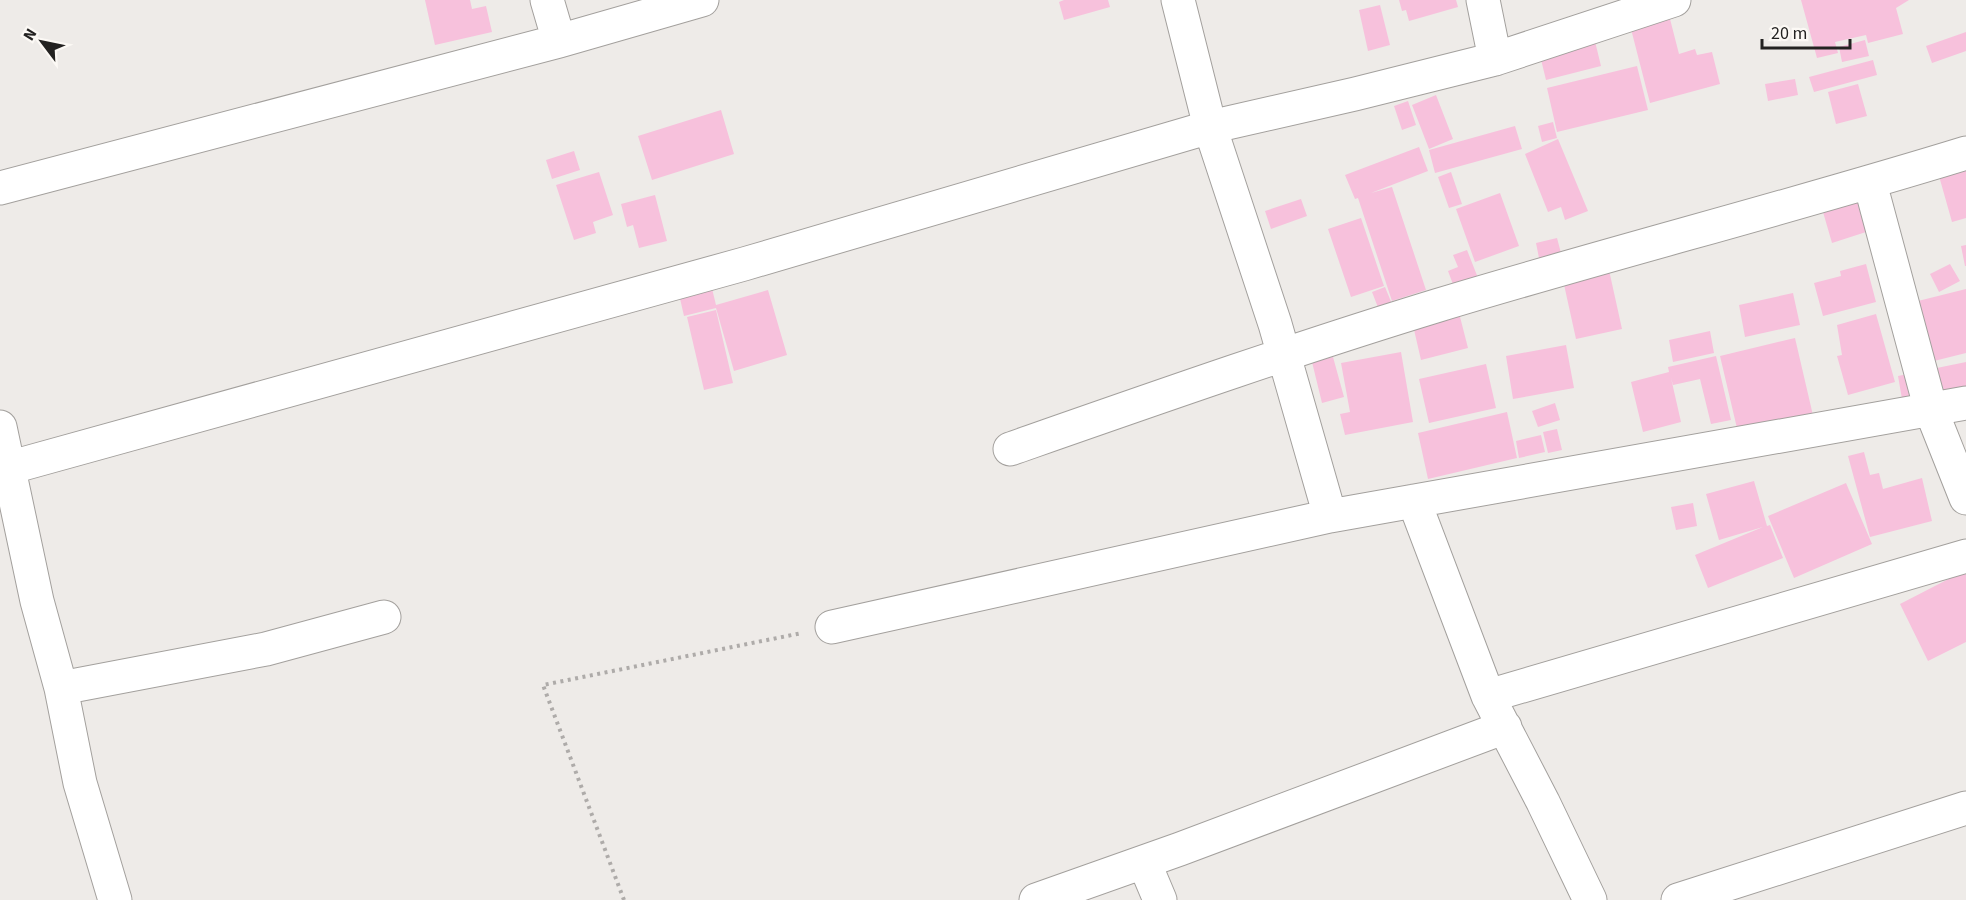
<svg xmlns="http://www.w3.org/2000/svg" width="1966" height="900" viewBox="0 0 1966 900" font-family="'Source Sans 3',sans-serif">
  <rect width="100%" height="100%" fill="#eeebe8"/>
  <path fill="#f7c1dc" d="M 425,0 L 470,0 L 472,9 L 486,6 L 492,32 L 435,45 Z
    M 1064,0 L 1108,0 L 1110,7 L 1064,20 L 1059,2 Z
    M 1399,0 L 1456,0 L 1458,7 L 1409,21 L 1406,10 L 1402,11 Z
    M 1801,0 L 1909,0 L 1896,8 L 1903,34 L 1868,43 L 1866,35 L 1835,42 L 1838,53 L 1817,58 Z
    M 1380,5 L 1390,45 L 1368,51 L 1359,10 Z
    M 1670,19 L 1679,54 L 1695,49 L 1697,55 L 1712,52 L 1720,84 L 1650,103 L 1631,29 Z
    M 1591,25 L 1601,66 L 1546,80 L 1536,39 Z
    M 1966,32 L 1966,51 L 1932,63 L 1926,46 Z
    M 1865,40 L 1869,56 L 1842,62 L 1839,47 Z
    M 1873,60 L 1877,75 L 1814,92 L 1809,77 Z
    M 1637,66 L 1648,110 L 1557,132 L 1547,88 Z
    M 1795,79 L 1798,95 L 1768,101 L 1765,84 Z
    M 1858,84 L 1867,116 L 1836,124 L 1828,92 Z
    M 1436,95 L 1453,139 L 1429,149 L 1412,105 Z
    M 1408,101 L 1416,125 L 1402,130 L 1394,106 Z
    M 721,110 L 734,154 L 652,180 L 638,136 Z
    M 1553,122 L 1557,138 L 1542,142 L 1538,126 Z
    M 1515,126 L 1522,149 L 1435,173 L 1429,150 Z
    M 1558,139 L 1588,211 L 1565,220 L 1561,207 L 1548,212 L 1525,154 Z
    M 1419,147 L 1428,171 L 1371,193 L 1392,187 L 1426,290 L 1392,301 L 1358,198 L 1355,199 L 1345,175 Z
    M 574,151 L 580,170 L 552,179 L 546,160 Z
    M 1966,169 L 1966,218 L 1952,222 L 1939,176 Z
    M 599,172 L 613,215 L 593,222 L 596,233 L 574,240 L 556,185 Z
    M 1451,172 L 1462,204 L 1449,208 L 1438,177 Z
    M 1500,193 L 1519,246 L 1475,262 L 1456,209 Z
    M 655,195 L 667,241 L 639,248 L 633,225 L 627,227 L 621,204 Z
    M 1301,199 L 1307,216 L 1271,229 L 1265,211 Z
    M 1857,201 L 1866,232 L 1832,243 L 1823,212 Z
    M 1361,218 L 1384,286 L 1351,297 L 1328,229 Z
    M 1557,238 L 1561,253 L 1539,258 L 1536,243 Z
    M 1966,245 L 1966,266 L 1965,266 L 1961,246 Z
    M 1467,250 L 1478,278 L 1454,287 L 1448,271 L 1458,267 L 1453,255 Z
    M 705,260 L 716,305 L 768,290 L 787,355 L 734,371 L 716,308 L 684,316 L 673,268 Z
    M 1866,264 L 1876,302 L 1823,316 L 1814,283 L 1841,276 L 1840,271 Z
    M 1950,264 L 1960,281 L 1939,292 L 1930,274 Z
    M 1609,270 L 1622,329 L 1576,339 L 1563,280 Z
    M 1385,287 L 1392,304 L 1379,310 L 1372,292 Z
    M 1966,289 L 1966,353 L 1906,368 L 1890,308 Z
    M 1793,293 L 1800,325 L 1745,337 L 1739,305 Z
    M 1458,309 L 1468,348 L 1421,360 L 1412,321 Z
    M 716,310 L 733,383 L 704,390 L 687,317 Z
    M 1876,314 L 1895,382 L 1848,395 L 1837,356 L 1842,355 L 1837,325 Z
    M 1710,331 L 1714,353 L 1673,362 L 1669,340 Z
    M 1795,338 L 1815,424 L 1740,441 L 1720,356 Z
    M 1566,345 L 1574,388 L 1513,399 L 1506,356 Z
    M 1401,352 L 1413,422 L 1345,435 L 1340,414 L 1350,412 L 1341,363 Z
    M 1716,356 L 1731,420 L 1711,424 L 1700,379 L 1673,385 L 1671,378 L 1681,422 L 1643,432 L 1631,382 L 1669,372 L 1668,367 Z
    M 1333,357 L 1344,397 L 1322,403 L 1312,362 Z
    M 1966,362 L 1966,386 L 1902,399 L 1898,376 Z
    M 1486,364 L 1496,408 L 1429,423 L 1419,379 Z
    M 1555,403 L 1560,420 L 1538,427 L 1532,411 Z
    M 1507,412 L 1517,458 L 1428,479 L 1418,433 Z
    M 1557,429 L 1562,450 L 1548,453 L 1543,432 Z
    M 1541,435 L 1545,452 L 1519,458 L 1516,441 Z
    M 1864,452 L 1870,475 L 1879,473 L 1883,489 L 1922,478 L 1932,521 L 1870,537 L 1848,456 Z
    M 1754,481 L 1767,526 L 1770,525 L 1783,558 L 1708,588 L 1695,555 L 1763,527 L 1719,540 L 1706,494 Z
    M 1846,483 L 1872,544 L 1794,578 L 1768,516 Z
    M 1693,503 L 1697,526 L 1676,530 L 1671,507 Z
    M 1966,570 L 1966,642 L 1928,661 L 1900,604 Z"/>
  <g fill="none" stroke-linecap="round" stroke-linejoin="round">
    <defs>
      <path id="street" d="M 547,0 L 559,41
        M 1178,0 L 1210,127 L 1275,324 L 1330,516
        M 1483,0 L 1495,59
        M 1870,183 L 1931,410 L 1966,498
        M 0,188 L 559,41 L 702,0
        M 0,427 L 37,601 L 61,688 L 80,783 L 115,900
        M 1010,449 C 1153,399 1295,349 1439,305 C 1614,252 1791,207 1966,153
        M 8,468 L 744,264 L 1210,127 L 1355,94 L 1495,59 L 1674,0
        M 1414,501 L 1488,696 L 1543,802 L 1590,900
        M 832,627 L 1330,516 L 1966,403
        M 61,688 L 266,649 L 384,617
        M 1488,696 L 1966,556
        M 1144,862 L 1160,900
        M 1036,900 L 1180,849 L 1505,727
        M 1678,900 L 1966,808"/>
    </defs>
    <use href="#street" stroke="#a3a09d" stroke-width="35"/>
    <path stroke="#aeaba9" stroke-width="4" stroke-dasharray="3 4.5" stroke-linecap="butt" d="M 624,900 L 543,685 L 802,633"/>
    <use href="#street" stroke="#fff" stroke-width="33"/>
  </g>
  <g transform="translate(42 42) rotate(302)" stroke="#fcf9f5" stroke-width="4.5" paint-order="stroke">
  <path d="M0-4.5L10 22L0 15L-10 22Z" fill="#232221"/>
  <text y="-9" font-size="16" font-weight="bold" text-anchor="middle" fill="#232221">N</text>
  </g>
  <path d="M1762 39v9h88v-9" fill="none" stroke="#232221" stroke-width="3"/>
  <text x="1771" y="39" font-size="18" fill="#232221" stroke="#fcf9f5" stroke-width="4.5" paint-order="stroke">20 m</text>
</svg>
